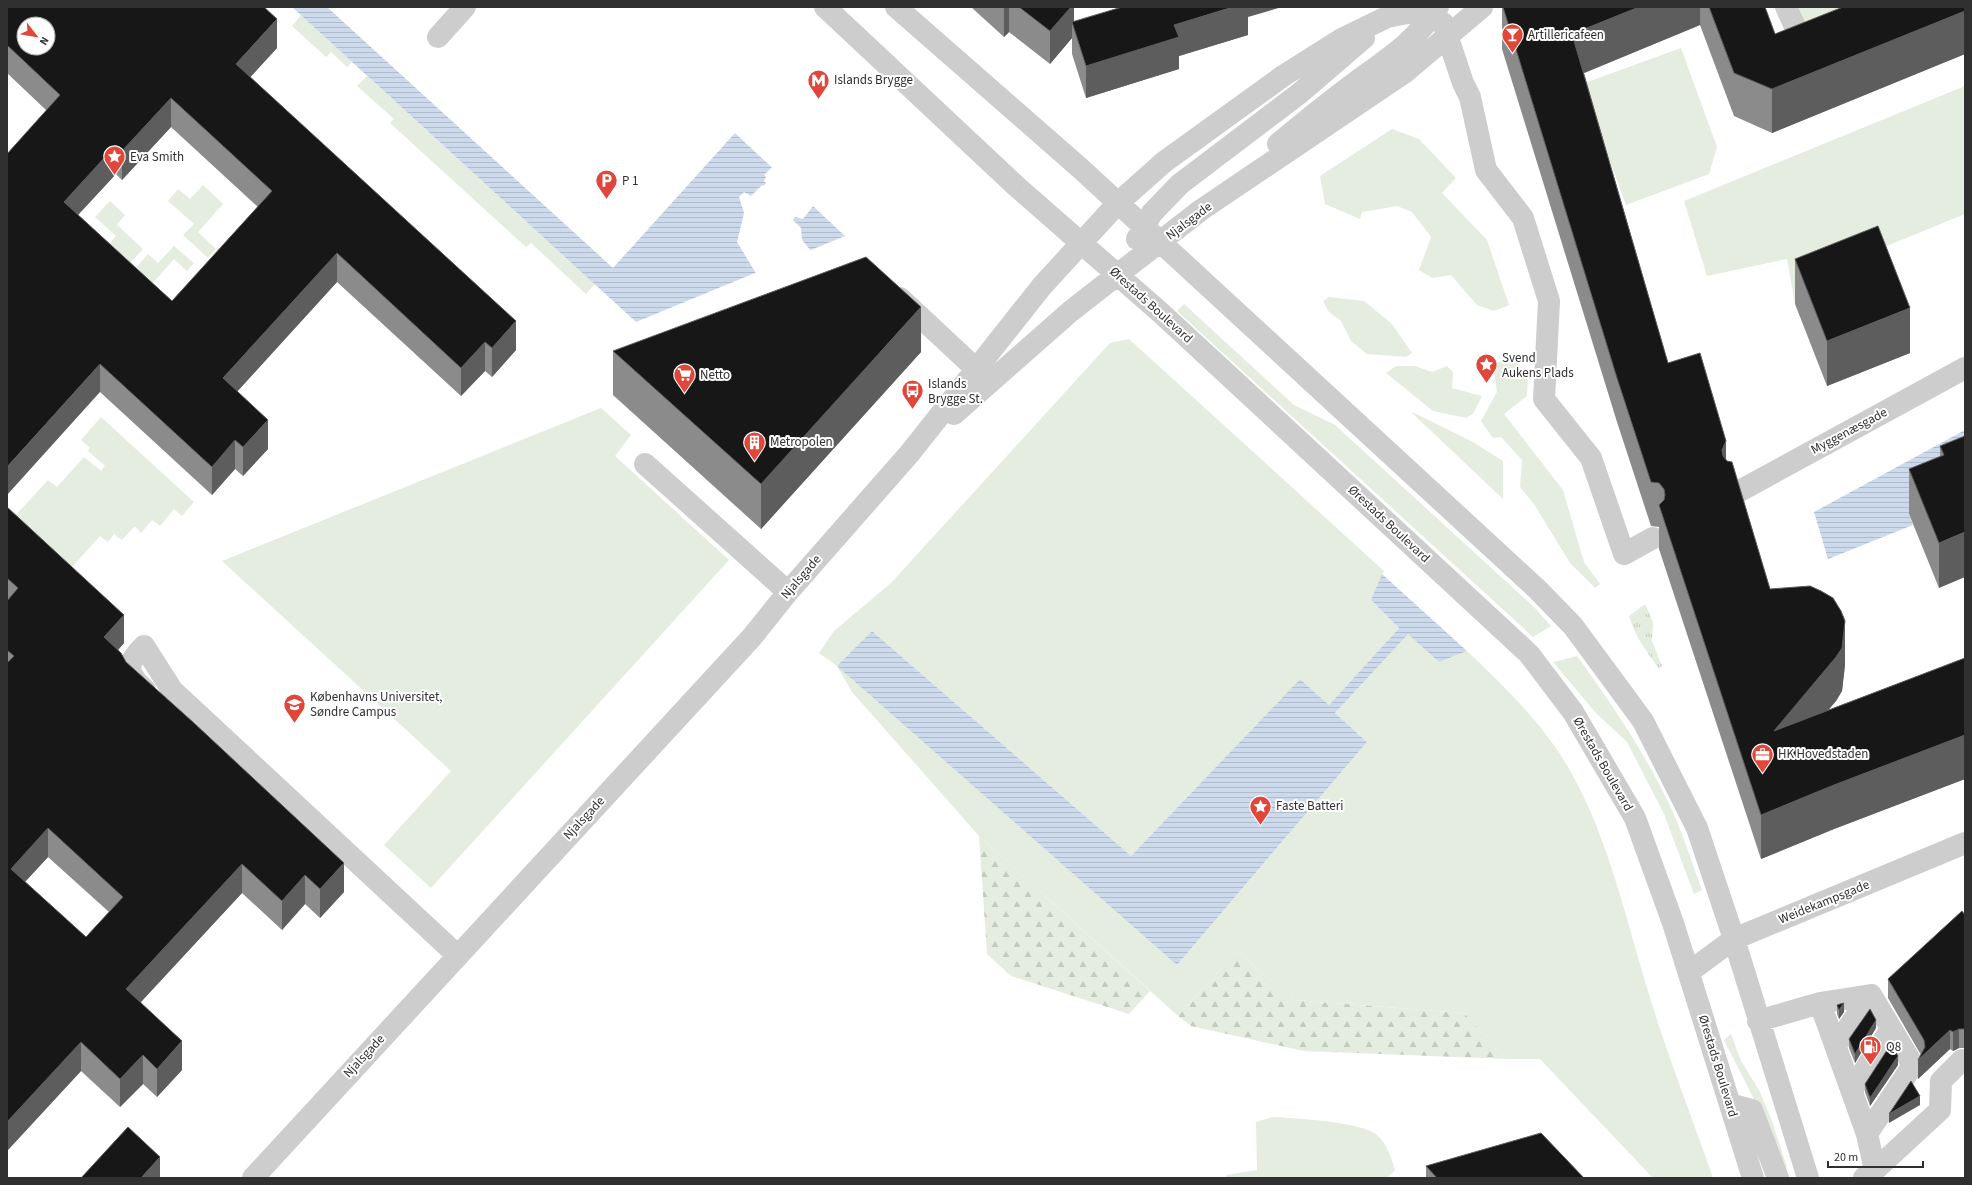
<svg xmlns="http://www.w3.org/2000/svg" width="1972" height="1185" viewBox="0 0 1972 1185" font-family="'Source Sans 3',sans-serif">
  <defs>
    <pattern id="forest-firs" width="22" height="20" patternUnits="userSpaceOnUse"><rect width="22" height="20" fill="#e4eddf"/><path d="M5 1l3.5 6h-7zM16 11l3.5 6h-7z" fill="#c4ccc0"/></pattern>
    <pattern id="park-tufts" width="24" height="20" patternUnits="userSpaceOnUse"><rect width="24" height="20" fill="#e4eddf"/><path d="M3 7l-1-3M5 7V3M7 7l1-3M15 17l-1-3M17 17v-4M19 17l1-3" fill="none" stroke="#c4ccc0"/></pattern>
    <pattern id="water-rules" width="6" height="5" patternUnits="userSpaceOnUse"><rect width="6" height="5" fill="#ccdaec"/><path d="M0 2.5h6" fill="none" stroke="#b0bbcb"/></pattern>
  </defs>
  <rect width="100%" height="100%" fill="#fff"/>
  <path fill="#e4eddf" d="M 1796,7 L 1879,7 L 1808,36 Z
    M 301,15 L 352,62 L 347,67 L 331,52 L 326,57 L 292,26 Z
    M 1681,48 L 1717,147 L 1709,174 L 1626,205 L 1582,84 Z
    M 367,76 L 595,284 L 586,294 L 531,243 L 526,247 L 390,123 L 394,119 L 357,86 Z
    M 1965,86 L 1965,214 L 1872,252 L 1878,271 L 1795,304 L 1787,259 L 1707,276 L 1684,201 Z
    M 1392,129 L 1419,139 L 1456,178 L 1442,193 L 1487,240 L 1509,305 L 1494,311 L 1477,305 L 1451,275 L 1432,278 L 1419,270 L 1431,237 L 1412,212 L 1397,206 L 1362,212 L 1360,219 L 1325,204 L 1320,176 Z
    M 203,185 L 223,204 L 198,232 L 216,249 L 208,258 L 183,235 L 194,224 L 168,201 L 178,189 L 190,199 Z
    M 110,201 L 125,215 L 117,225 L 143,249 L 130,263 L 109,244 L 116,236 L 95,217 Z
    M 174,246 L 194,263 L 187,271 L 174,259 L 152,284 L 135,269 L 148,254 L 158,263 Z
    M 1329,297 L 1364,301 L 1392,324 L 1412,353 L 1406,357 L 1367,354 L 1351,341 L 1341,321 L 1329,312 L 1323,301 Z
    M 1184,304 L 1294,405 L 1335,425 L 1534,607 L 1551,626 L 1533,637 L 1177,311 Z
    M 1129,339 L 1384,571 L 1371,600 L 1399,628 L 1329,705 L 1300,679 L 1131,856 L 872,631 L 1177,965 L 1367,742 L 1335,713 L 1408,633 L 1439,662 L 1467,651 C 1504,686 1542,723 1568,767 C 1610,839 1627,925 1652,1004 C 1670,1062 1693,1120 1713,1178 L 1653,1178 L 1540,1059 L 1508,1059 L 1464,1013 L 1293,1000 L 1237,951 L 1178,1016 L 979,836 L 852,692 L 837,666 L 819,653 L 834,631 L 891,583 L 1110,343 Z
    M 1510,355 L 1528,375 L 1527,396 L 1504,414 L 1563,490 L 1584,562 L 1600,584 L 1595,588 L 1570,563 L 1534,504 L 1520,487 L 1522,460 L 1501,437 L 1493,438 L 1481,421 L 1497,392 L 1493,366 Z
    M 1396,366 L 1415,366 L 1432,372 L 1447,366 L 1453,372 L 1452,388 L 1482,396 L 1473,414 L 1466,418 L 1433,411 L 1386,373 Z
    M 601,408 L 631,435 L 615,456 L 729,560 L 431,888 L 384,845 L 451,771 L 222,561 Z
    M 1410,411 L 1471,441 L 1503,461 L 1503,499 Z
    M 101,417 L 194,502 L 182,516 L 174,509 L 160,526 L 152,520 L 141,533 L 135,526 L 122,540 L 114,534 L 108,542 L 100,536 L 71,568 L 14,517 L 48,480 L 57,487 L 84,457 L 101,471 L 105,466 L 88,451 L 90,448 L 81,440 Z
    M 1577,656 C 1612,704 1645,753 1671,808 C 1683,834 1692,863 1702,890 L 1694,894 L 1664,814 L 1627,742 L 1596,713 L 1553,662 Z
    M 1731,1034 L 1741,1061 L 1759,1090 L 1772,1121 L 1787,1167 L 1783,1168 L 1752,1095 L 1724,1040 Z
    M 1273,1117 C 1293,1118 1363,1122 1377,1135 C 1387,1144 1391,1157 1395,1170 L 1387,1178 L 1226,1178 L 1226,1175 L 1257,1170 L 1256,1122 Z"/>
  <path fill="url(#forest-firs)" d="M 979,836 L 1150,991 L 1129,1014 L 1011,976 L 987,954 Z
    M 1237,951 L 1293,1000 L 1464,1013 L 1508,1059 L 1304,1051 L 1191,1026 L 1178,1016 Z"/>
  <path fill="url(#park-tufts)" d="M 1645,604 L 1653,622 L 1652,641 L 1662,666 L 1659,669 C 1647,652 1635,637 1629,616 Z"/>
  <path fill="url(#water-rules)" d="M 292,7 L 327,7 L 613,268 L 735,133 L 845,236 L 636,322 Z
    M 1965,430 L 1965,481 L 1909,514 L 1913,525 L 1828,559 L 1814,512 Z
    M 1382,574 L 1467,651 L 1439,662 L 1408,634 L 1335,713 L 1367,742 L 1177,965 L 837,666 L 872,631 L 1131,856 L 1300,679 L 1329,705 L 1399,628 L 1371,600 Z"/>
  <path fill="#fff" d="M 773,166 L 814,205 L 803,219 L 795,217 L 793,220 L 801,228 L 802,240 L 812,252 L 757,275 L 737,242 L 744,213 L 739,197 L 744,192 L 751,196 L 762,185 L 763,186 L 766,183 L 764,181 L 766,177 L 764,175 Z"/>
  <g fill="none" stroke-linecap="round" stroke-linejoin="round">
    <path stroke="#cdcdcd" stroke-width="22" d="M 825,7 L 1016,186 L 1161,313 L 1529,654 L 1573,712 L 1635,818 L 1673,923 L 1753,1178
      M 896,7 L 1080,168 L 1537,589 L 1573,626 L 1643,721 L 1697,828 L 1734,939 L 1808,1178
      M 1786,7 L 1804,46 L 1811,42
      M 1443,23 L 1463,83 L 1470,97 L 1486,170 L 1523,218 L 1549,301 L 1544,399 L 1591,458 L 1624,554 L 1653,538
      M 438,37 L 465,7
      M 1278,144 C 1304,122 1330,101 1357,81 C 1386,60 1419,39 1437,7
      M 1137,239 L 1152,213 L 1180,184 L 1300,93 L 1364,38
      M 900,298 L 976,369
      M 954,414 L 1071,311 L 1117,275 L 1201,210 L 1404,73 L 1482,7
      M 645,464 L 788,592
      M 1734,494 L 1965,368
      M 145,690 C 126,672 125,665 144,646 L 172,690 L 457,955
      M 1689,972 L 1734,939 L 1965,843
      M 1820,1003 L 1871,995 L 1913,1065 L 1867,1134
      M 1758,1021 L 1820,1003 L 1867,1134 L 1875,1170 L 1864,1178
      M 1836,1045 L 1871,995
      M 1852,1090 L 1891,1029
      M 1730,1104 L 1752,1110 L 1778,1178
      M 1875,1170 L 1940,1110 L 1941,1081 L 1962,1060
      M 253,1178 L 752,637 L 788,592 L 910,453 L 1042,286 L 1118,203 L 1164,162 L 1283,76 L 1340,40 L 1387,17 L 1438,7"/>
  </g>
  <path fill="#8b8b8b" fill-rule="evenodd" d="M 7,7 L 277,48 L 250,77 L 516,350 L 492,377 L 485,371 L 461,396 L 337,282 L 237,392 L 268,449 L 243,476 L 235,469 L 212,495 L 100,392 L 46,110 L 7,73 ZM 171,127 L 258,207 L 172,301 L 78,215 L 116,174 L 122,180 Z
    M 971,7 L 1074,7 L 1074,21 L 1248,17 L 1248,35 L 1179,56 L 1179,69 L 1086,98 L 1072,54 L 1072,38 L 1050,64 L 1009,32 L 1004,37 Z
    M 1502,7 L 1765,7 L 1775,34 L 1965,7 L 1965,54 L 1772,133 L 1734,116 L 1700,25 L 1584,73 L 1668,363 L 1726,459 L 1770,589 L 1845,665 L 1842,691 L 1836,701 L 1828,710 L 1965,658 L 1965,779 L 1834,829 L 1761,859 L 1659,549 L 1659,527 L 1651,526 L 1617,422 L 1502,49 Z
    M 1795,259 L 1910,353 L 1827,386 L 1795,304 Z
    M 613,351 L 921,352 L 761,529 L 613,395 Z
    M 1965,436 L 1939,588 L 1909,514 L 1909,469 L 1940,456 L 1940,446 Z
    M 7,507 L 124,643 L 118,650 L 126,662 L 344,892 L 320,918 L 305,904 L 282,930 L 242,893 L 141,1002 L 182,1070 L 157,1097 L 143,1084 L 120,1107 L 81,1071 L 7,1151 ZM 48,857 L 109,912 L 86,937 L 25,882 Z
    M 1965,915 L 1965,1048 L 1959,1048 L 1953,1051 L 1950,1049 L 1918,1079 L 1921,1055 L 1888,998 L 1888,979 Z
    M 1837,1005 L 1844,1012 L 1839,1019 L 1837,1014 Z
    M 1876,1028 L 1855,1063 L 1849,1048 L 1849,1039 Z
    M 1898,1065 L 1870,1106 L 1865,1092 L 1865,1084 Z
    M 1426,1166 L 1584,1178 L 1426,1178 Z"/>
  <path fill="#5d5d5d" d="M 1004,7 L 1009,7 L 1009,32 L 1004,37 Z
    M 1071,7 L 1074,7 L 1074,28 L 1072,22 L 1072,38 L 1050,64 L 1050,31 Z
    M 1233,7 L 1282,7 L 1248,17 L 1248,35 L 1179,56 L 1179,69 L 1086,98 L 1086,66 L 1174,25 Z
    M 1639,7 L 1700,7 L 1700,25 L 1572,78 L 1572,34 Z
    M 1965,11 L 1965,54 L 1772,133 L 1772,89 Z
    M 277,19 L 277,48 L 236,93 L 236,64 Z
    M 171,98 L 171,127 L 122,180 L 122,151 Z
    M 116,145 L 116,174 L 64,230 L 64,202 Z
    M 337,253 L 337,282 L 223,407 L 223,378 Z
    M 921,307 L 921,352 L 761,529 L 761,484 Z
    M 1910,308 L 1910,353 L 1827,386 L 1827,341 Z
    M 516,321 L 516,350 L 492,377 L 492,348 Z
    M 485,342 L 485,371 L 461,396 L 461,368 Z
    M 100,364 L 100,392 L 7,495 L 7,467 Z
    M 268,420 L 268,449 L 243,476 L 243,447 Z
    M 235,440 L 235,469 L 212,495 L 212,467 Z
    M 1726,441 L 1726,485 L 1722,450 Z
    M 1965,532 L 1965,577 L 1939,588 L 1939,543 Z
    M 124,615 L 124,643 L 104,666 L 104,637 Z
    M 1845,621 L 1845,665 L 1842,691 L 1836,701 L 1774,775 L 1774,731 Z
    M 1965,735 L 1965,779 L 1834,829 L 1761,859 L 1761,815 L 1834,785 Z
    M 48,828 L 48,857 L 11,897 L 11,869 Z
    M 344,863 L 344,892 L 320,918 L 320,889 Z
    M 242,864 L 242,893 L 126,1018 L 126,989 Z
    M 305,875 L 305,904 L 282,930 L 282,901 Z
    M 1844,1003 L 1844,1012 L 1839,1019 L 1839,1010 Z
    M 1876,1020 L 1876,1028 L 1855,1063 L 1855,1054 Z
    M 1959,1029 L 1959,1048 L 1953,1051 L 1953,1032 Z
    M 1950,1030 L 1950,1049 L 1918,1079 L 1918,1060 Z
    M 182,1041 L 182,1070 L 157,1097 L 157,1069 Z
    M 81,1042 L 81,1071 L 7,1151 L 7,1122 Z
    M 143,1055 L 143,1084 L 120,1107 L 120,1079 Z
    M 1898,1056 L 1898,1065 L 1870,1106 L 1870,1098 Z
    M 1920,1096 L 1920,1105 L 1889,1123 L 1889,1114 Z
    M 160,1157 L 160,1178 L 141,1178 Z"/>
  <path fill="#171717" stroke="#5d5d5d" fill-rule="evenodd" d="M 7,7 L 264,7 L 277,19 L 236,64 L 516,321 L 492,348 L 485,342 L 461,368 L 337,253 L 223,378 L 268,420 L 243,447 L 235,440 L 212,467 L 100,364 L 7,467 L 7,154 L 60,95 L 7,45 ZM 24,24 L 48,24 L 48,48 L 24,48 ZM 171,98 L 272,191 L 172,301 L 64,202 L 116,145 L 122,151 Z
    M 1019,7 L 1071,7 L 1050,31 Z
    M 1122,7 L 1233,7 L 1174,25 L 1179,37 L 1086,66 L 1072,22 Z
    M 1503,7 L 1639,7 L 1572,34 L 1668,363 L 1700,353 L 1726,441 L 1722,450 L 1723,456 L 1727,461 L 1732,462 L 1770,589 L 1810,586 L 1821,591 L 1833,598 L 1841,611 L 1845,621 L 1842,648 L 1836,657 L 1774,731 L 1965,658 L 1965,735 L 1834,785 L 1761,815 L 1659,505 L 1664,500 L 1665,495 L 1664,489 L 1659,483 L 1651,482 L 1617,378 Z
    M 1709,7 L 1765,7 L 1775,34 L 1843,7 L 1965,7 L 1965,11 L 1772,89 L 1734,73 Z
    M 1878,226 L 1910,308 L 1827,341 L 1795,259 Z
    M 866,257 L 921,307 L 761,484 L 613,351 Z
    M 1965,436 L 1965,532 L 1939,543 L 1909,469 L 1944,455 L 1940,446 Z
    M 7,507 L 124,615 L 104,637 L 121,653 L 126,662 L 194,723 L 344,863 L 320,889 L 305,875 L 282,901 L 242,864 L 126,989 L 182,1041 L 157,1069 L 143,1055 L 120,1079 L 81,1042 L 7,1122 L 7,663 L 14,656 L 7,650 L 7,601 L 18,588 L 7,578 ZM 48,828 L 123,897 L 86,937 L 11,869 Z
    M 1962,911 L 1965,915 L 1965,1029 L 1959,1029 L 1953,1032 L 1950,1030 L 1918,1060 L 1925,1047 L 1924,1040 L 1888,979 Z
    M 1844,1003 L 1839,1010 L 1837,1005 L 1840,1004 Z
    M 1870,1009 L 1876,1020 L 1855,1054 L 1849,1039 Z
    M 1891,1044 L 1898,1056 L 1870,1098 L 1865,1084 Z
    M 1911,1081 L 1920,1096 L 1889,1114 Z
    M 128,1127 L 160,1157 L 141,1178 L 81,1178 Z
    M 1541,1133 L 1584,1178 L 1437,1178 L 1426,1166 Z"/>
  <defs>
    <symbol id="bar-pin" viewBox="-11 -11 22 30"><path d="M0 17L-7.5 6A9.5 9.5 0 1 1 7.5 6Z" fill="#e04639" stroke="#fff"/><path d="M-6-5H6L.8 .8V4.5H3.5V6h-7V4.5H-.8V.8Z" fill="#fff"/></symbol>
    <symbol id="metro-pin" viewBox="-11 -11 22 30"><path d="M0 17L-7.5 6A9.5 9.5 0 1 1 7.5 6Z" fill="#e04639" stroke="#fff"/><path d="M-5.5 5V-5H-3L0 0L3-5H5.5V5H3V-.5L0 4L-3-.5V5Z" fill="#fff"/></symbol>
    <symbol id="sight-pin" viewBox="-11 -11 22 30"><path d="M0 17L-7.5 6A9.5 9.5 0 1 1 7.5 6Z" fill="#e04639" stroke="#fff"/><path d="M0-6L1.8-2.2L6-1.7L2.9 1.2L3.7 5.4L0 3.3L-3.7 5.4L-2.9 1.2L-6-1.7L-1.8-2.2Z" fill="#fff"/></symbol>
    <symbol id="parking-pin" viewBox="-11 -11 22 30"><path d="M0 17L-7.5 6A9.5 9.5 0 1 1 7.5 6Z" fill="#e04639" stroke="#fff"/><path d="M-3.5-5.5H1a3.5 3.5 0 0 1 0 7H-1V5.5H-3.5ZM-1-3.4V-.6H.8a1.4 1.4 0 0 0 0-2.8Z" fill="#fff"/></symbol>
    <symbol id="supermarket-pin" viewBox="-11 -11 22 30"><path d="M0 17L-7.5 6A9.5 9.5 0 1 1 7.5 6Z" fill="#e04639" stroke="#fff"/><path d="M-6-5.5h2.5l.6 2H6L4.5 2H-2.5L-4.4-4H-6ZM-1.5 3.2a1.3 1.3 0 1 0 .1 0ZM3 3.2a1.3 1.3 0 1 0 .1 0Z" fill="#fff"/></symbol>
    <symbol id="bus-pin" viewBox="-11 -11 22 30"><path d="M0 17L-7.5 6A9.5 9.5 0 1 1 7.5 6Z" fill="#e04639" stroke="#fff"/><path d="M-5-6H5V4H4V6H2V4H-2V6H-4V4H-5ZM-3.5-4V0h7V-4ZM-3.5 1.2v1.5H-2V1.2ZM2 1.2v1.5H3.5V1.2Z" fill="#fff"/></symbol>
    <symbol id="building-pin" viewBox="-11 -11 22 30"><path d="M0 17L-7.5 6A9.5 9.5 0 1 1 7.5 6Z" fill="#e04639" stroke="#fff"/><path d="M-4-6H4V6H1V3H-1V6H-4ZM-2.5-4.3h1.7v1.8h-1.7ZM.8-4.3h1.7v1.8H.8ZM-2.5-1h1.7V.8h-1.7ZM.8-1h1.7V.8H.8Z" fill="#fff"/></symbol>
    <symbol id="university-pin" viewBox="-11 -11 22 30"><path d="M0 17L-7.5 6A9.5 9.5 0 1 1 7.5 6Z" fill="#e04639" stroke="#fff"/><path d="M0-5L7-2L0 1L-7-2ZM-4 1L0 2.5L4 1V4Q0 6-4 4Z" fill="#fff"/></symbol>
    <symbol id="office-pin" viewBox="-11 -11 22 30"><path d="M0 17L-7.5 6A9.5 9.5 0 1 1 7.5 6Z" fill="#e04639" stroke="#fff"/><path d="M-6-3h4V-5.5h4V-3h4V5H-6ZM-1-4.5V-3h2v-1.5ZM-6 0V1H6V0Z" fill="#fff"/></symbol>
    <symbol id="fuel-pin" viewBox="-11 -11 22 30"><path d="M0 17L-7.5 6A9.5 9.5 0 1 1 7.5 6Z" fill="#e04639" stroke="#fff"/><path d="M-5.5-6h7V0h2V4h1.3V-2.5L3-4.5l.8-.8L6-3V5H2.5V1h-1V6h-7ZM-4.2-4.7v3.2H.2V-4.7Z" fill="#fff"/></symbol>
  </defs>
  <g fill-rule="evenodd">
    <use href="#bar-pin" x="1500" y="22" width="25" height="34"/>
    <use href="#metro-pin" x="806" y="68" width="25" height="34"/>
    <use href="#sight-pin" x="102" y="144" width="25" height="34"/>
    <use href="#parking-pin" x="594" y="168" width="25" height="34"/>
    <use href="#sight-pin" x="1474" y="352" width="25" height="34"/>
    <use href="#supermarket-pin" x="672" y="362" width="25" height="34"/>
    <use href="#bus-pin" x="900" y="378" width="25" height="34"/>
    <use href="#building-pin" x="742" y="430" width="25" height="34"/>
    <use href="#university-pin" x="282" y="692" width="25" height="34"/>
    <use href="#office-pin" x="1750" y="742" width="25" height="34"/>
    <use href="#sight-pin" x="1248" y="794" width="25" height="34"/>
    <use href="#fuel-pin" x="1858" y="1034" width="25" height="34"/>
  </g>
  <g text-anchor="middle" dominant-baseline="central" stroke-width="4" stroke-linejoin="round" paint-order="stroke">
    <g font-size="13" fill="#303030" stroke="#fff" text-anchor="start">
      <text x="1528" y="35">Artillericafeen</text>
      <text x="834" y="80">Islands Brygge</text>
      <text x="130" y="157">Eva Smith</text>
      <text x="622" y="181">P 1</text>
      <text x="1502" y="358">Svend<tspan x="1502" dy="15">Aukens Plads</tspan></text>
      <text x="700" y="375">Netto</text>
      <text x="928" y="384">Islands<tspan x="928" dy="15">Brygge St.</tspan></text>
      <text x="770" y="442">Metropolen</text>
      <text x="310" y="697">Københavns Universitet,<tspan x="310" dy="15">Søndre Campus</tspan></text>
      <text x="1778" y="754">HK Hovedstaden</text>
      <text x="1276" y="806">Faste Batteri</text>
      <text x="1886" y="1047">Q8</text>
    </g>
    <g font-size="13" fill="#303030" stroke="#fff">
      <text transform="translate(1189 221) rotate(-37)">Njalsgade</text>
      <text transform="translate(1151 305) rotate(42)">Ørestads Boulevard</text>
      <text transform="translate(1849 431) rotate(-28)">Myggenæsgade</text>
      <text transform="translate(1389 524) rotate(43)">Ørestads Boulevard</text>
      <text transform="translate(801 577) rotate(-49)">Njalsgade</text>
      <text transform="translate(1603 764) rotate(60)">Ørestads Boulevard</text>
      <text transform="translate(584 818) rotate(-47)">Njalsgade</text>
      <text transform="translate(1824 902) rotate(-22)">Weidekampsgade</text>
      <text transform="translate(364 1056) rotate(-47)">Njalsgade</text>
      <text transform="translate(1718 1066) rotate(73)">Ørestads Boulevard</text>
    </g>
  </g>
  <rect width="1972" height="1185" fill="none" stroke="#303030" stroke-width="16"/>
  <g transform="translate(36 36) rotate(121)"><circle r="19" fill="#ffffff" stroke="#acacac"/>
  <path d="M0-3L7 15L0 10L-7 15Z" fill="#e04639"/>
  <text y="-6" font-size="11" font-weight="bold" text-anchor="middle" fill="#303030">N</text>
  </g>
  <path d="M1828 1161v6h95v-6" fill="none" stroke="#303030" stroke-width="2"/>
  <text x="1834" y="1161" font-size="12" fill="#303030" stroke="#ffffff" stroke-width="3" paint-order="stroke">20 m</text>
</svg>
